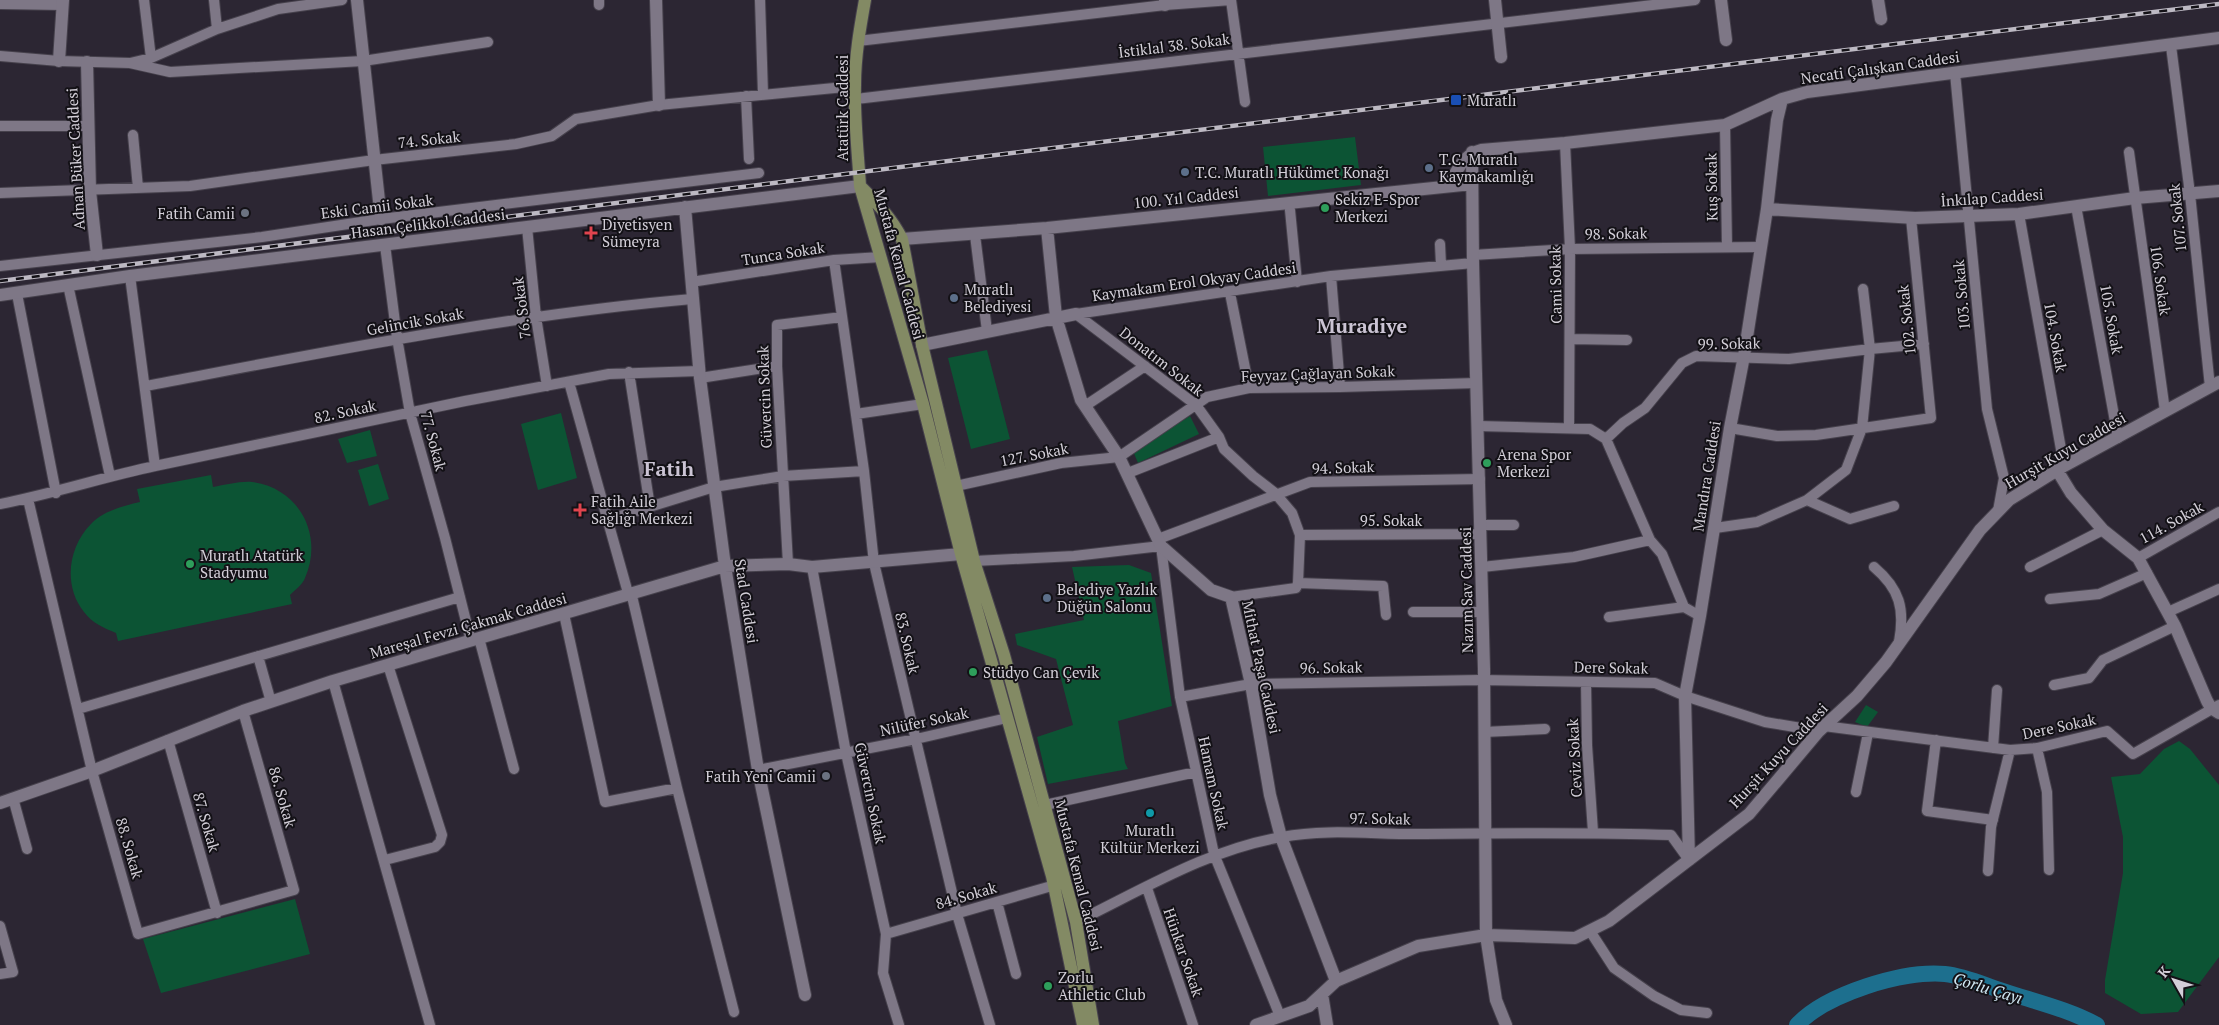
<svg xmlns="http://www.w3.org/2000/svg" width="2219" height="1025" viewBox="0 0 2219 1025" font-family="'PT Serif',serif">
  <rect width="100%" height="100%" fill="#2c2633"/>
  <path fill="#0c5434" d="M 1355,137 L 1361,185 L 1268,196 L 1263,147 Z
    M 987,350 L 1010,439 L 971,449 L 948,358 Z
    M 561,413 L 577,478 L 538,490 L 521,424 Z
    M 1190,416 L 1199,434 L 1138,463 L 1133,451 Z
    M 370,430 L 377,456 L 347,463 L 338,439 Z
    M 378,464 L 389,499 L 369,506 L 358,470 Z
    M 211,475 L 213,487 C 225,485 240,481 252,482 C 299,488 324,535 305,578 C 303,584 295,590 290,595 L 292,604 L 118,641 L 116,633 C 104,628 92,623 84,612 C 63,586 68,547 91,524 C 103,511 123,506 140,502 L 137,489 Z
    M 1129,565 L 1151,573 L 1172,706 L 1118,721 L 1125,763 L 1128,769 L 1048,784 L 1037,737 L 1073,725 L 1056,659 L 1017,645 L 1015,634 L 1084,620 L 1072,567 Z
    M 1866,705 L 1878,712 L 1867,727 L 1855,722 Z
    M 2179,741 L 2190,749 L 2219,785 L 2219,957 L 2178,1012 L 2141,1014 L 2105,993 L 2105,980 L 2123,873 L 2123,837 L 2111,777 L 2140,774 L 2164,749 Z
    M 295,899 L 310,954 L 161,993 L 143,939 Z"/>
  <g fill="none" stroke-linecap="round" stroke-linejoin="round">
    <path stroke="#1d6f8e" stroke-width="16" d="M 1797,1025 C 1826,994 1903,970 1945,974 C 1964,976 1982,984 2000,990 C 2032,1001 2068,1009 2097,1025"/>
    <defs>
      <path id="street" d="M 144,0 L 151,58
        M 214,0 L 217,29
        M 599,0 L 599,5
        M 760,0 L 763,94
        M 1231,0 L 1245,102
        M 0,4 L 63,5
        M 858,41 L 1165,5 L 1231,0
        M 2171,46 L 2190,194 L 2210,387
        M 0,56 L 59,61 L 130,63 L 151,58 L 217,29 L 278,9 L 342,0
        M 130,63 L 170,72 L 363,61 L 488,42
        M 1955,73 L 1987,409 L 2004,478 L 1998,511
        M 746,96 L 749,159
        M 856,99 L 1695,0
        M 1725,125 L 1727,247
        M 0,126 L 87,126
        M 133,135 L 138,188
        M 1565,143 L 1570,249 L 1569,427
        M 2129,152 L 2165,411
        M 0,193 L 190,186 L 374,160 L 516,144 L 552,136 L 576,119 L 659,105 L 855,86
        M 2076,206 L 2118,438
        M 1290,210 L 1297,282
        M 2019,214 L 2064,466
        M 527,227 L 536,317 L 547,386
        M 975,235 L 987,331
        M 1440,244 L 1441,265
        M 385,245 L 397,338 L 410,413 L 445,538 L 471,641
        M 1473,255 L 1570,249 L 1760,247
        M 834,260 L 864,471 L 874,563 L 957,914 L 990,1025
        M 0,266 L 262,237 L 381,219 L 759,173
        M 130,276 L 155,466
        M 1331,276 L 1340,387
        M 691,282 L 834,260 L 881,257
        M 68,285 L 110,476
        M 1230,293 L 1249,388
        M 18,299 L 56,493
        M 1076,314 L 1196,405 L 1219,437 L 1224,449 L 1253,476 L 1275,493 L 1292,513 L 1300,535 L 1298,583 L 1296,588 L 1231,597
        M 1076,314 L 1331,276 L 1473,263
        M 1571,339 L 1627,340
        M 629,372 L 650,507
        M 700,378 L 777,366
        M 569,382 L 628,593
        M 145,386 C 326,352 508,315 692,299
        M 1085,406 L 1145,366
        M 856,414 L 923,404
        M 1478,426 L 1590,429 L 1606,439 L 1623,423 L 1645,408 L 1682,363 L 1696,356 L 1789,359 L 1870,349 L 1924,344
        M 1730,428 L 1777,436 L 1816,435 L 1931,418 L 1911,218
        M 1606,439 L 1650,540 L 1662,554 L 1684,607 L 1700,616
        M 1128,473 L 1219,437
        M 956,486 L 1061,463 L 1119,457 L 1207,397 L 1249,388 L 1340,387 L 1477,383
        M 28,499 L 92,771 L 138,934 L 294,890 L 243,711
        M 1807,500 L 1850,519 L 1894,506
        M 0,504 C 52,494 103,477 155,466 L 465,401 L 609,374 L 699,371
        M 607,520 L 714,487 L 783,476 L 864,471
        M 1481,525 L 1514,525
        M 1715,528 L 1757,522 L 1807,500 L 1846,470 L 1862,428 L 1870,349 L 1863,289
        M 1300,535 L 1481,534
        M 1158,539 L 1310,482 L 1480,479
        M 2138,558 L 2219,512
        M 974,561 L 1074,556 L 1161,546 L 1180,697 L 1214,854 L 1280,1016
        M 788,564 L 777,366 L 777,325 L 842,317
        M 812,567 L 846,753 L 886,934 L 883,973 L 899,1025
        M 1482,567 L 1574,557 L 1650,540
        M 1874,567 C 1900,589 1905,609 1899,642
        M 2030,567 L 2103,530
        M 1298,583 L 1383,586 L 1386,615
        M 631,592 L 677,788 L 734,1012
        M 2050,599 L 2099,594 L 2147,573
        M 1413,612 L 1483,612
        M 2168,612 L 2219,589
        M 564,614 L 605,802 L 677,788
        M 1609,617 L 1684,607
        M 479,638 L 514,769
        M 258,656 L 271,702
        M 333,681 L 430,1025
        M 1586,682 L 1587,745 L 1593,832
        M 2054,685 L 2089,678 L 2103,660 L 2175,626
        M 1180,697 L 1251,684 L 1480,680 L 1655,683 L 1685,696 L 1765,722 L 1819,731
        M 78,709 L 460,597
        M 1824,726 L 2010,750 L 2037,748 L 2107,731 L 2133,754 L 2219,705
        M 1484,732 L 1545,729
        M 168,740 L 217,913
        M 1936,740 L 1927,811 L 1993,820
        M 1993,748 L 1997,690
        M 2037,748 L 2047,792 L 2049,870
        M 758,770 L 916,739 L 1007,718
        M 1856,792 L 1868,733
        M 13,798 L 27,849
        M 1045,805 L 1196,772
        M 385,860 L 435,847 L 440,842 L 442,835 L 388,665
        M 1988,871 L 1991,827 L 2010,750
        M 1147,888 L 1193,1025
        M 997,902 L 1016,974
        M 1076,922 C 1142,890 1209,849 1282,837 C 1329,828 1377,835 1425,834 C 1507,833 1589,832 1671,835 L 1689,860
        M 0,926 L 13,972 L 0,974
        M 1590,931 L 1614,968 L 1654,996 L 1681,1010 L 1707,1013
        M 886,934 L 1055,885"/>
      <path id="secondary" d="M 357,0 L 381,219
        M 656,0 L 659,105
        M 1165,0 L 1165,5
        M 1495,0 L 1501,57
        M 1721,0 L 1726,40
        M 1878,0 L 1881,19
        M 59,61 L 63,0
        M 87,62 L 90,191 L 97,255
        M 1472,152 L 1473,263 L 1484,669 L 1486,935 L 1496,1000 L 1506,1025
        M 1449,186 C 1456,171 1464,154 1481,150 L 1565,143 L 1725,125 L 1782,99 L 1807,92 L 2219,38
        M 685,207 L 700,378 L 725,566 L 758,770 L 805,995
        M 1767,209 L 1915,218 L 2019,214 L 2135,198 L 2219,191
        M 1047,228 L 1056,317 L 1081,400 L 1119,457 L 1161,546 L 1211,590 L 1231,597 L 1251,684 L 1270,795 L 1281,837 L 1336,981
        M 902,239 L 1047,228 L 1472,184
        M 0,295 L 130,276 L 860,186
        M 922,345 L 1076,314
        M 2057,470 L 2071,493 L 2103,530 L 2138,558 L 2175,626 L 2207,701 L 2211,708 L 2219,713
        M 0,803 L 92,771 L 243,711 L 333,681 L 725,566 L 788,564 L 812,567 L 961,554
        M 1689,860 L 1685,696 L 1700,616 L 1730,428 L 1744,356 L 1767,209 L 1777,120 L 1782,99
        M 1322,994 L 1327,1025
        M 1256,1025 L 1309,1006 L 1336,981 L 1418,946 L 1486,935 L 1575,938 L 1609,921 L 1749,814 L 1819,731 L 1857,696 L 1886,662 L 1980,530 L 2009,500 L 2064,466 L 2219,382"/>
      <path id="primary" d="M 865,0 C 860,28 855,56 855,85 C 854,119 858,153 860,186 L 923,404 L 961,554 L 1052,876 L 1083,1025
        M 862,188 C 878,204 892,219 902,239 L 922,345 L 974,561 L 1004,655 L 1076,922 L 1093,1025"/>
    </defs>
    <use href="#street" stroke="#46414c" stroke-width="12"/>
    <use href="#secondary" stroke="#46414c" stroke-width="14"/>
    <use href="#primary" stroke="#46414c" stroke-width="14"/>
    <use href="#street" stroke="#7e7786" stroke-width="10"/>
    <use href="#secondary" stroke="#7e7786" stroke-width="12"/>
    <use href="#primary" stroke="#838a64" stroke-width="12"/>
    <defs>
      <path id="rail" d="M 0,281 L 972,158 L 2219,4"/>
    </defs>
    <use href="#rail" stroke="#bdb9c3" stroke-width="4.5"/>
    <use href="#rail" stroke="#131116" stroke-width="2.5" stroke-dasharray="8" stroke-linecap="butt"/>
  </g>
  <rect fill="#1a4fb4" stroke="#131116" stroke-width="2" x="1450" y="94" width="12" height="12" rx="2.5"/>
  <g fill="#5c6f8a" stroke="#131116" stroke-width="2">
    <circle cx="1429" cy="168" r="5"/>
    <circle cx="1185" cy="172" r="5"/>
    <circle cx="954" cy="298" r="5"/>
    <circle cx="1047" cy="598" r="5"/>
  </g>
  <g fill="#2e9e5b" stroke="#131116" stroke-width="2">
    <circle cx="1325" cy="208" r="5"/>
    <circle cx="1487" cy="463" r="5"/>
    <circle cx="190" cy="564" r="5"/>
    <circle cx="973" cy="672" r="5"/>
    <circle cx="1048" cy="986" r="5"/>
  </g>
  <g fill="#6b7280" stroke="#131116" stroke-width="2">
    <circle cx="245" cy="213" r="5"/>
    <circle cx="826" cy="776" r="5"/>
  </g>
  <g fill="#e0444e" stroke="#131116" stroke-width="2">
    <path d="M588.5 225.5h5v5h5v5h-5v5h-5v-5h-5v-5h5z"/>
    <path d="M577.5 502.5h5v5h5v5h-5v5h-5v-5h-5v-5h5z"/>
  </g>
  <circle fill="#0f9aa8" stroke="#131116" stroke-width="2" cx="1150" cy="813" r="5"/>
  <g text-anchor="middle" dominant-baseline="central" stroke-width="4" stroke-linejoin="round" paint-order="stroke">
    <g font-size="15" fill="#d3cfd8" stroke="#131116">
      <text transform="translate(1174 45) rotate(-7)">İstiklal 38. Sokak</text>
      <text transform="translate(1880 67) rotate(-8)">Necati Çalışkan Caddesi</text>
      <text transform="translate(842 108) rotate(-90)">Atatürk Caddesi</text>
      <text transform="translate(429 139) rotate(-6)">74. Sokak</text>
      <text transform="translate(75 159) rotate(-93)">Adnan Büker Caddesi</text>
      <text transform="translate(1711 187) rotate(-91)">Kuş Sokak</text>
      <text transform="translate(1186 197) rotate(-6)">100. Yıl Caddesi</text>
      <text transform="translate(1992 197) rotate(-4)">İnkılap Caddesi</text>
      <text transform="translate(377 206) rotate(-7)">Eski Camii Sokak</text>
      <text transform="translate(2177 218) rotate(-96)">107. Sokak</text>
      <text transform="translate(428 223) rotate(-7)">Hasan Çelikkol Caddesi</text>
      <text transform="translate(1616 233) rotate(-1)">98. Sokak</text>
      <text transform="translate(783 253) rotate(-9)">Tunca Sokak</text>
      <text transform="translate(900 264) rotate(75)">Mustafa Kemal Caddesi</text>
      <text transform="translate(2161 280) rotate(82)">106. Sokak</text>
      <text transform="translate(1194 281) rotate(-8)">Kaymakam Erol Okyay Caddesi</text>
      <text transform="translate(1555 285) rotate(-91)">Cami Sokak</text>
      <text transform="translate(1961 295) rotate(-95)">103. Sokak</text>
      <text transform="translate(521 308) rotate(-97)">76. Sokak</text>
      <text transform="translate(2112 319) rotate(80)">105. Sokak</text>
      <text transform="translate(1906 320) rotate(-96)">102. Sokak</text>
      <text transform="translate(415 321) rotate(-10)">Gelincik Sokak</text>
      <text transform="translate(2056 337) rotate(80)">104. Sokak</text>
      <text transform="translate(1729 343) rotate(-1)">99. Sokak</text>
      <text transform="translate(1162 361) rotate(38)">Donatım Sokak</text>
      <text transform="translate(1318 373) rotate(-2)">Feyyaz Çağlayan Sokak</text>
      <text transform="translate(764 397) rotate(-92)">Güvercin Sokak</text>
      <text transform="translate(345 411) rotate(-12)">82. Sokak</text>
      <text transform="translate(434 441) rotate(75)">77. Sokak</text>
      <text transform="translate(2065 450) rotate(-30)">Hurşit Kuyu Caddesi</text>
      <text transform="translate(1034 454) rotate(-11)">127. Sokak</text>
      <text transform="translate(1343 467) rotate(-2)">94. Sokak</text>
      <text transform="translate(1706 476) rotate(-81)">Mandıra Caddesi</text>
      <text x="1391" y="520">95. Sokak</text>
      <text transform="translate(2171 522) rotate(-29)">114. Sokak</text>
      <text transform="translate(1466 590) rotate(-91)">Nazım Sav Caddesi</text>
      <text transform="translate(747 601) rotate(81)">Stad Caddesi</text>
      <text transform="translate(468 625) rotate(-16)">Mareşal Fevzi Çakmak Caddesi</text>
      <text transform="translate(908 643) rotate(77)">83. Sokak</text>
      <text transform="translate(1262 667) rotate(78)">Mithat Paşa Caddesi</text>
      <text transform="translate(1331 667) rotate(-1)">96. Sokak</text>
      <text transform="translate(1611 667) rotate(1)">Dere Sokak</text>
      <text transform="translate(924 721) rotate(-12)">Nilüfer Sokak</text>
      <text transform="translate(2059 726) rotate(-12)">Dere Sokak</text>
      <text transform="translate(1778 755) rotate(-47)">Hurşit Kuyu Caddesi</text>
      <text transform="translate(1574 758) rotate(-93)">Ceviz Sokak</text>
      <text transform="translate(1214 783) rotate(78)">Hamam Sokak</text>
      <text transform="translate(871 793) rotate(78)">Güvercin Sokak</text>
      <text transform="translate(283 797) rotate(74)">86. Sokak</text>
      <text transform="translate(1380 818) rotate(1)">97. Sokak</text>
      <text transform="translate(207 822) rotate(74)">87. Sokak</text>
      <text transform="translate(130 848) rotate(74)">88. Sokak</text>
      <text transform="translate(1079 875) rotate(76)">Mustafa Kemal Caddesi</text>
      <text transform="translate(966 895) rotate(-16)">84. Sokak</text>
      <text transform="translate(1184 952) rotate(71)">Hünkar Sokak</text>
    </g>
    <g font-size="15" fill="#d3cfd8" stroke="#131116" text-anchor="start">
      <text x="1467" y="100">Muratlı</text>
      <text x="1439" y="159">T.C. Muratlı<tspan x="1439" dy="17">Kaymakamlığı</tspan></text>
      <text x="1195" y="172">T.C. Muratlı Hükümet Konağı</text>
      <text x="1335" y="199">Sekiz E-Spor<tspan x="1335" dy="17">Merkezi</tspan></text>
      <text x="235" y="213" text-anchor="end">Fatih Camii</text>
      <text x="602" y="224">Diyetisyen<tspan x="602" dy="17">Sümeyra</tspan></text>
      <text x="964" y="289">Muratlı<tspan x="964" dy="17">Belediyesi</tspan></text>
      <text x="1497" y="454">Arena Spor<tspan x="1497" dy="17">Merkezi</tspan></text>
      <text x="591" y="501">Fatih Aile<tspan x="591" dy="17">Sağlığı Merkezi</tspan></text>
      <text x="200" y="555">Muratlı Atatürk<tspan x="200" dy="17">Stadyumu</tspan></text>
      <text x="1057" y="589">Belediye Yazlık<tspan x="1057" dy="17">Düğün Salonu</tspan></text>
      <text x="983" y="672">Stüdyo Can Çevik</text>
      <text x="816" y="776" text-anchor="end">Fatih Yeni Camii</text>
      <text x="1150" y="830" text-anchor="middle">Muratlı<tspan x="1150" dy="17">Kültür Merkezi</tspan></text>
      <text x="1058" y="977">Zorlu<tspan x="1058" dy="17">Athletic Club</tspan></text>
    </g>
    <g font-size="16" font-style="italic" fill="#d0e7f2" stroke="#131116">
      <text transform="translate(1988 988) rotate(17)">Çorlu Çayı</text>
    </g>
    <g font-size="20" font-weight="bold" fill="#cbc4d4" stroke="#131116">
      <text x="1362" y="325">Muradiye</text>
      <text x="669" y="468">Fatih</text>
    </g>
  </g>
  <g transform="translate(2174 980) rotate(309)" stroke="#131116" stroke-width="4" paint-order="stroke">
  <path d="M0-4L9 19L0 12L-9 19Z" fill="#d3cfd8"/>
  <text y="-8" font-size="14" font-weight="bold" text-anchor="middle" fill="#d3cfd8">K</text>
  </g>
</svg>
